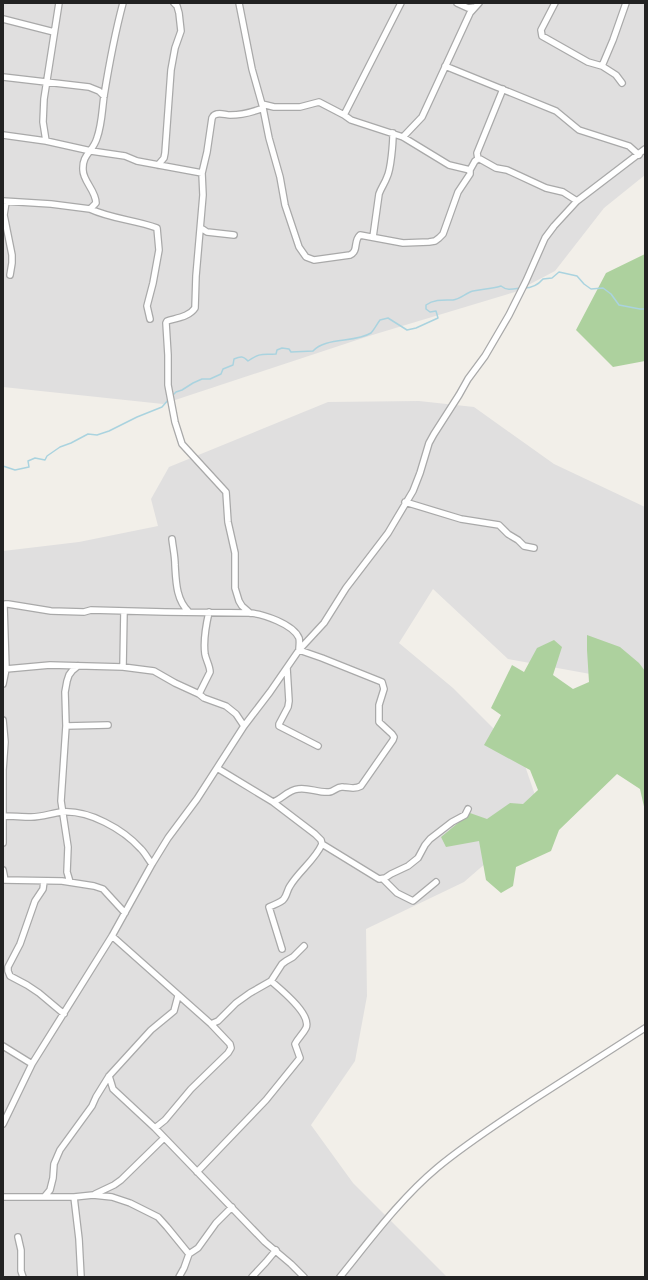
<svg xmlns="http://www.w3.org/2000/svg" width="648" height="1280" viewBox="0 0 648 1280" font-family="Raleway,sans-serif">
  <rect width="100%" height="100%" fill="#f2efe9"/>
  <path fill="#e0dfdf" d="M 3,3 L 645,3 L 645,175 L 604,208 L 555,271 L 515,292 L 369,336 L 163,404 L 3,387 Z
    M 419,401 L 474,407 L 554,464 L 645,507 L 645,684 L 508,659 L 433,589 L 399,643 L 453,688 L 522,757 L 535,795 L 494,856 L 464,882 L 366,929 L 367,996 L 355,1061 L 311,1125 L 353,1183 L 447,1277 L 3,1277 L 3,551 L 79,542 L 158,526 L 151,499 L 169,467 L 328,402 Z"/>
  <path fill="#add19e" d="M 645,254 L 645,361 L 613,367 L 576,330 L 606,273 Z
    M 587,635 L 620,647 L 639,663 L 645,671 L 645,811 L 640,789 L 617,774 L 559,830 L 551,851 L 516,867 L 513,886 L 501,893 L 486,880 L 479,841 L 446,847 L 441,837 L 470,813 L 487,819 L 510,803 L 523,804 L 538,790 L 530,770 L 484,745 L 501,715 L 491,708 L 512,665 L 524,672 L 537,648 L 554,640 L 562,647 L 553,675 L 573,689 L 589,682 L 587,650 Z"/>
  <g fill="none" stroke-linecap="round" stroke-linejoin="round">
    <path stroke="#aad3df" stroke-width="1.5" d="M 524,288 C 532,288 538,285 543,279 L 552,278 L 559,272 L 577,276 L 584,284 L 591,289 L 603,288 L 611,294 L 619,305 L 640,309 L 645,309
      M 172,396 L 176,392 L 182,390 L 193,383 L 202,379 L 210,379 L 221,374 L 223,369 L 233,365 L 234,359 C 241,356 243,356 248,361 C 261,352 262,355 276,354 L 277,350 L 282,348 L 289,349 L 291,352 L 313,351 C 325,337 355,343 371,333 C 374,330 377,324 380,320 L 388,318 L 407,330 L 416,328 L 438,318 L 436,311 L 430,312 L 426,309 L 426,305 C 434,299 444,300 453,300 C 460,299 466,293 473,291 C 483,289 491,289 501,286 C 507,291 513,289 520,288
      M 3,466 L 15,470 L 29,467 L 28,461 L 35,458 L 45,460 L 47,456 L 60,447 L 71,443 L 88,434 L 97,435 L 109,431 L 137,417 L 162,407 L 169,399"/>
    <defs>
      <path id="minor" d="M 239,3 L 252,69 L 263,108 L 269,138 L 280,177 L 285,205 L 299,247 L 306,257 L 314,260 L 350,255 C 359,251 353,241 360,235 L 403,243 L 429,242 L 435,241 L 439,238 L 443,234 L 458,192 L 470,174 L 470,170 L 475,161 L 478,159 L 480,159 L 496,168 L 507,170 L 546,188 L 563,192 L 577,201
        M 457,3 L 468,8 L 475,7
        M 555,3 L 541,30 L 542,36 L 588,62 L 602,66 L 616,75 L 622,83
        M 3,19 L 54,32
        M 445,66 L 556,111 L 579,130 L 629,146 L 639,155
        M 602,66 L 613,40 L 626,3
        M 3,77 L 89,87 L 99,91 L 104,96
        M 262,104 L 274,107 L 300,107 L 319,102 L 344,115 L 351,120 L 403,137 L 449,165 L 470,170
        M 344,115 L 401,3
        M 3,135 L 46,141 L 91,151 L 125,156 L 137,161 L 202,173 L 203,195 L 196,276 L 195,308 C 189,317 176,318 167,321 L 166,323 L 168,355 L 168,385 L 175,422 L 182,444 L 226,492 L 228,522 L 235,553 L 235,588 L 239,601 L 242,606 L 250,613
        M 403,137 L 422,117 L 470,13 L 479,3
        M 46,141 L 43,122 L 44,99 L 59,3
        M 478,159 L 477,153 L 503,89
        M 158,165 L 164,158 L 165,153 L 171,70 L 175,48 L 181,31 L 179,13 L 177,6 L 174,3
        M 202,173 L 207,152 L 212,118 C 214,115 213,115 217,114 C 222,113 226,115 230,115 C 241,115 253,112 263,108
        M 3,201 L 51,204 L 90,209 L 96,203 C 96,191 83,181 83,170 C 82,154 93,152 97,138 C 102,124 102,110 104,96 C 109,65 115,33 123,3
        M 6,202 L 4,215 L 12,255 L 12,263 L 10,275
        M 90,209 C 112,219 135,220 157,228 L 159,250 L 153,283 L 147,306 L 150,319
        M 201,228 L 207,232 L 234,235
        M 373,237 L 379,194 C 381,188 385,183 387,177 C 391,169 393,143 393,133
        M 405,502 L 461,519 L 499,525 L 508,534 L 518,540 L 524,546 L 534,548
        M 172,539 C 173,548 175,556 175,565 C 176,581 176,600 189,612
        M 123,667 L 124,611
        M 287,668 L 289,701 L 288,707 L 279,724 L 279,726 L 318,746
        M 6,669 L 50,665 L 123,667 L 154,671 L 175,683 L 199,694 L 204,698 L 226,706 L 236,714 L 244,726
        M 3,684 L 6,669 L 4,606 L 5,604 L 8,604 L 51,611 L 84,612 L 91,610 L 165,612 L 250,613 C 263,614 293,624 299,638 C 300,642 299,646 299,650 L 322,658 L 382,682 L 384,689 L 379,705 L 379,722 L 392,734 L 394,737 L 393,740 L 361,786 C 354,790 350,787 343,787 C 337,786 334,792 329,792 C 318,793 308,787 298,789 C 288,790 282,799 273,802
        M 199,694 L 210,672 C 210,666 206,660 205,654 C 203,640 206,625 209,612
        M 3,720 L 5,742 L 3,770 L 3,843
        M 66,726 L 108,725
        M 217,768 L 273,802 L 315,834 L 321,840 L 322,844 L 379,879 L 385,878 L 391,874 L 408,866 L 418,858 L 425,845 L 430,839 L 452,822 L 465,815 L 468,809
        M 4,816 C 13,816 22,817 31,817 C 42,817 52,813 62,812 C 89,810 123,829 141,849 C 145,853 148,859 152,864
        M 3,870 L 5,880
        M 383,879 L 397,893 L 413,901 L 436,882
        M 3,880 L 62,881 L 94,886 L 103,889 L 125,913
        M 44,881 L 43,889 L 35,901 L 20,944 L 8,967 L 8,971 L 10,976 L 27,985 L 39,993 L 64,1014
        M 70,882 L 67,872 L 68,847 L 61,801 L 66,726 L 65,692 L 67,681 L 69,675 L 72,671 L 78,666
        M 112,936 L 211,1024 L 230,1044 L 231,1048 L 228,1053 L 191,1089 L 165,1120 L 155,1128
        M 282,949 L 269,907 C 274,905 279,903 283,900 C 287,896 287,890 290,886 C 299,871 315,860 322,844
        M 211,1024 L 218,1021 L 236,1003 L 250,993 L 271,981 L 282,964 L 286,961 L 293,957 L 304,946
        M 3,1046 L 32,1064
        M 109,1076 L 113,1089 L 155,1128 L 265,1242 L 291,1264 L 304,1277
        M 3,1124 L 32,1064 L 112,936 L 152,864 L 168,838 L 197,799 L 244,726 L 270,692 L 299,650 L 324,623 L 346,588 L 388,533 L 413,491 L 420,473 L 429,443 L 434,434 L 459,395 L 468,379 L 485,356 L 509,315 L 526,281 L 545,238 L 554,226 L 577,201 L 645,149
        M 197,1172 L 266,1100 L 300,1058 L 295,1044 C 298,1038 303,1034 306,1028 C 312,1014 280,989 271,981
        M 95,1194 L 114,1185 L 121,1180 L 164,1138
        M 45,1196 L 50,1190 L 53,1178 L 54,1164 L 60,1150 L 92,1106 L 96,1097 L 109,1076 L 151,1030 L 174,1011 L 178,996
        M 3,1197 L 74,1197 L 93,1195 L 112,1197 L 130,1203 L 158,1217 L 167,1227 L 189,1254 L 198,1248 L 216,1223 L 232,1207
        M 74,1197 L 79,1239 L 81,1277
        M 18,1237 L 21,1250 L 21,1271 L 23,1277
        M 179,1277 L 184,1268 L 189,1254
        M 252,1277 L 266,1262 L 276,1250
        M 340,1277 C 370,1240 400,1199 437,1168 C 467,1143 500,1122 533,1100 C 570,1076 608,1052 645,1028"/>
    </defs>
    <use href="#minor" stroke="#a9a9a9" stroke-width="8"/>
    <use href="#minor" stroke="#fff" stroke-width="5.5"/>
  </g>
  <rect width="648" height="1280" fill="none" stroke="#222222" stroke-width="8"/>
</svg>
